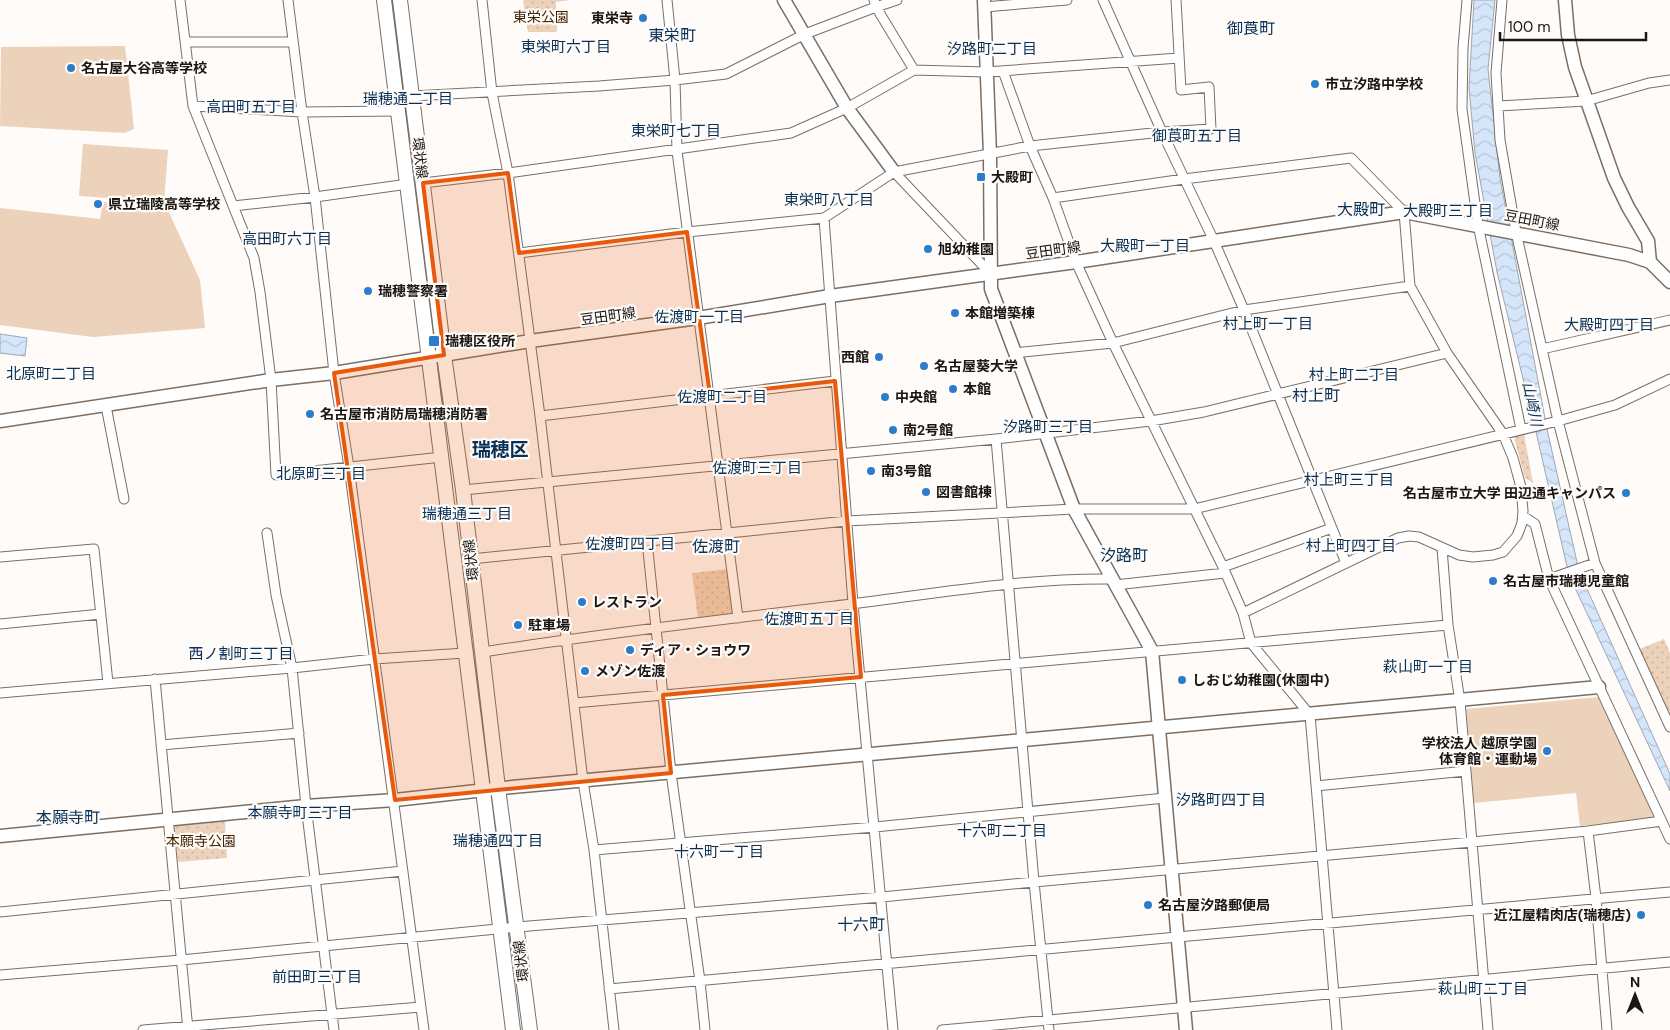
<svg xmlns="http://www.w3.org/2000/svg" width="1670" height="1030" viewBox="0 0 1670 1030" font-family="'DM Sans','Noto Sans JP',sans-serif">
  <defs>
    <pattern id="park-dots" width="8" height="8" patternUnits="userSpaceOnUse" patternTransform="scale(1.25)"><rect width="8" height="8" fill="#ecd2ba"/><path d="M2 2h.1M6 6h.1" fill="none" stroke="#cab49f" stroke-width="1.8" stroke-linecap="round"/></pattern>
    <pattern id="water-waves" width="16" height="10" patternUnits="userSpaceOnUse" patternTransform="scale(1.25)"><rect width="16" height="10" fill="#d5e6fa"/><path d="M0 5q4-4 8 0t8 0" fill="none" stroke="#b6c5d5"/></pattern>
  </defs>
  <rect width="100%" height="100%" fill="#fefbf9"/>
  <path fill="#ecd2ba" d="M 125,46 L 134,129 L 125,133 L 0,126 L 1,47 Z
    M 83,144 L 168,150 L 164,202 L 79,196 Z
    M 103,202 L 166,206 L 200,280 L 205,328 L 93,337 L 0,325 L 0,208 L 100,219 Z
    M 1599,697 L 1655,819 L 1580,826 L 1576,793 L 1474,803 L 1466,709 Z"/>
  <path fill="url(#park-dots)" d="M 523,0 L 570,0 L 556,2 L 557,32 L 528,32 Z
    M 1524,434 L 1533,483 L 1525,478 L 1514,437 Z
    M 728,569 L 733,615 L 698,619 L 692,573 Z
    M 1664,639 L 1670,653 L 1670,721 L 1637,650 Z
    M 225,820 L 227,858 L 178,862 L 173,825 Z"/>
  <path fill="url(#water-waves)" stroke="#9da8b4" d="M 1474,0 L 1495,0 L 1488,69 L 1500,178 L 1547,429 L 1579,571 L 1670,774 L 1670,791 L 1569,575 L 1536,432 L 1497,272 L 1475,153 L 1469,88 Z
    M 0,334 L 27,338 L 25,356 L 0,353 Z"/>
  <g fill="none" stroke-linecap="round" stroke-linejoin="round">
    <defs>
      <path id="street" d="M 180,0 L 193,106 L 254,258 L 260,292 L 271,380 L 276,475 L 442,457
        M 288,0 L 302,112 L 315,197 L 334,373 L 349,467 L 424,1030
        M 482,0 L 492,93 L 508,173 L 540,416 L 583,781 L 594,850 L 614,1030
        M 667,0 L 675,80 L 677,151 L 738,618
        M 1103,0 L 1162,132 L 1214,241 L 1244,310 L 1346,563
        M 1467,0 L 1463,48 L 1462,109 L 1478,225 L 1521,429
        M 1502,0 L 1496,73 L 1500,140 L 1516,232 L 1558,421 L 1595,563 L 1670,727
        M 984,7 L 1067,0
        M 186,42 L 293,42
        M 914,70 L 986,72 L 1179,58
        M 1003,71 L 1030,146 L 1053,198 L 1076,262 L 1113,343 L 1223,567 L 1243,613 L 1251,643 L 1310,715 L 1337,1030
        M 412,96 L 599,86 L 675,80 L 726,74 L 805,34 L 876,7 L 897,0
        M 193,106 L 302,112 L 398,111
        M 1498,106 L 1586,101 L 1649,83 L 1670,80
        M 894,172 L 991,274
        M 423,183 L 508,173 L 791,133 L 847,108 L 914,70 L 876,7 L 874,0
        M 1053,198 L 1184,179 L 1351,158 L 1404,212 L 1410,286 L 1447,353 L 1503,434 L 1513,458 L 1521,487 L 1523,511 L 1522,523 L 1517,536 L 1503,552 L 1493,555 L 1473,557 L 1459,555 L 1419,537 L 1409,536 L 1398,538 L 1243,613
        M 233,206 L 315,197 L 408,184
        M 824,218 L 853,604 L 893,1030
        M 519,253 L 687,232 L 824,218 L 894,172 L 1030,146 L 1162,132 L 1211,129 L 1209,87 L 1181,90 L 1176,0
        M 1542,349 L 1670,320
        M 1014,353 L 1113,343 L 1244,310 L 1410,286
        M 106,406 L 124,499
        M 540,416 L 835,381
        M 996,439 L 1034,882 L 1049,1030
        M 463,490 L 996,439 L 1151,421 L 1204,412 L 1447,353
        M 1523,516 L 1535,524 L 1549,579 L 1670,839
        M 267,533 L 276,595 L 292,668 L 306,806 L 334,1030
        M 647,541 L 671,773 L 700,981 L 705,1030
        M 1442,548 L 1448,625 L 1460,701 L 1488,1030
        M 0,557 L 94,549 L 108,683
        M 471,559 L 847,521 L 1074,509 L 1194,509 L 1558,421 L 1615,405 L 1670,379
        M 1223,567 L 1332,528
        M 1549,579 L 1595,563
        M 1115,585 L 1225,573
        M 0,624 L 101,614
        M 483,652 C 605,633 728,619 851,604 C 938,593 1024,578 1112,579
        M 155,679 L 188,1030
        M 0,693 L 292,668 L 374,659 L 465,653
        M 574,703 L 1448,625
        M 161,745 L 299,733
        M 1316,786 L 1466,771
        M 1588,831 L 1596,898 L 1607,1030
        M 594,850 L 875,827 L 1165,798
        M 0,912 L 403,871
        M 0,975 L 181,960 L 517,927 L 882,897 L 1034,882 L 1472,842 L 1588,831 L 1662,821
        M 609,989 L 1670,892
        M 143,1030 L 421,1007
        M 942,1030 L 1670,962"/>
      <path id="secondary" d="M 784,0 L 847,108 L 894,172
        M 984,0 L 990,154 L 991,289 L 1074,509 L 1152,651 L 1186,1030
        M 1565,0 L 1568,35 L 1575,67 L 1614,178 L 1628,207 L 1648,241 L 1650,262
        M 0,421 L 271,380 L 334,373 L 530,341 L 698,318 L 830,296 L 1076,262 L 1404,212 L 1629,255 L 1650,262 L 1670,282
        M 0,836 L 306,806 L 395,800 L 512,787 L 1599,687"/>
      <path id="primary" d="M 384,0 L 513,1030
        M 400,0 L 444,355 L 463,490 L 498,788 L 530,1030"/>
    </defs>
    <use href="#street" stroke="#7b6f65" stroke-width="11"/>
    <use href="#secondary" stroke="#7b6f65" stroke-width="15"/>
    <use href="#primary" stroke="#7b6f65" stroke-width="16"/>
    <use href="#street" stroke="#fff" stroke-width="9"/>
    <use href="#secondary" stroke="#fff" stroke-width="12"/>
    <use href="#primary" stroke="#fff" stroke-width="14"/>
  </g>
  <path fill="#e8590c" fill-opacity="0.2" stroke="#e8590c" stroke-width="4" stroke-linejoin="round" d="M 508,173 L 519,253 L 687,232 L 710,395 L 835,381 L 861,677 L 663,695 L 671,773 L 395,800 L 334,373 L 444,355 L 423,183 Z"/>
  <g fill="#2b7ccb" stroke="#fefbf9" stroke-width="2">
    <circle cx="643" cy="18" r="5"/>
    <circle cx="71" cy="68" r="5"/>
    <circle cx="1315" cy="84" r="5"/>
    <rect x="976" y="172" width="10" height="10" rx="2.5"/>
    <circle cx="98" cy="204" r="5"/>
    <circle cx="928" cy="249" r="5"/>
    <circle cx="368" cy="291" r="5"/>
    <circle cx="955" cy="313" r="5"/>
    <rect x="428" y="335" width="12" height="12" rx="2.5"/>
    <circle cx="879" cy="357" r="5"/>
    <circle cx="924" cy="366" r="5"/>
    <circle cx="953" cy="389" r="5"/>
    <circle cx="885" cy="397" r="5"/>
    <circle cx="310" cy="414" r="5"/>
    <circle cx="893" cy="430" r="5"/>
    <circle cx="871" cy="471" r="5"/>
    <circle cx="926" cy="492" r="5"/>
    <circle cx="1626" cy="493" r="5"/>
    <circle cx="1493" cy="581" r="5"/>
    <circle cx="582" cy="602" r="5"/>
    <circle cx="518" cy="625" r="5"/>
    <circle cx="630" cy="650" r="5"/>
    <circle cx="585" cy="671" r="5"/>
    <circle cx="1182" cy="680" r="5"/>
    <circle cx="1547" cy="751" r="5"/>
    <circle cx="1148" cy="905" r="5"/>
    <circle cx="1641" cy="915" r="5"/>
  </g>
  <g text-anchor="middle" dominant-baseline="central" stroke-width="4.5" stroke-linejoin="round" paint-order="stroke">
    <g font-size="14" fill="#432300" stroke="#fefbf9">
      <text x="541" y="17">東栄公園</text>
      <text x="201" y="841">本願寺公園</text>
    </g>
    <g font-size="14" font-weight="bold" fill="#1b1612" stroke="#fefbf9" text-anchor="start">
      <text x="633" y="18" text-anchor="end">東栄寺</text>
      <text x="81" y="68">名古屋大谷高等学校</text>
      <text x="1325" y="84">市立汐路中学校</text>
      <text x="991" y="177">大殿町</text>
      <text x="108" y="204">県立瑞陵高等学校</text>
      <text x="938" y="249">旭幼稚園</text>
      <text x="378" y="291">瑞穂警察署</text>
      <text x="965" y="313">本館増築棟</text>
      <text x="445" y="341">瑞穂区役所</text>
      <text x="869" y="357" text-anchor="end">西館</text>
      <text x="934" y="366">名古屋葵大学</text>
      <text x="963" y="389">本館</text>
      <text x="895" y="397">中央館</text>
      <text x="320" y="414">名古屋市消防局瑞穂消防署</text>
      <text x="903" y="430">南2号館</text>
      <text x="881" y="471">南3号館</text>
      <text x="936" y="492">図書館棟</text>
      <text x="1616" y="493" text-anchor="end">名古屋市立大学 田辺通キャンパス</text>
      <text x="1503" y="581">名古屋市瑞穂児童館</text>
      <text x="592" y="602">レストラン</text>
      <text x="528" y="625">駐車場</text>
      <text x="640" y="650">ディア・ショウワ</text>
      <text x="595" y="671">メゾン佐渡</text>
      <text x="1192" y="680">しおじ幼稚園(休園中)</text>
      <text x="1537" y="743" text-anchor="end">学校法人 越原学園<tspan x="1537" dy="16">体育館・運動場</tspan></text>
      <text x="1158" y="905">名古屋汐路郵便局</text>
      <text x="1631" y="915" text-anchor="end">近江屋精肉店(瑞穂店)</text>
    </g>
    <g font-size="14" fill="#1b1612" stroke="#fefbf9">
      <text transform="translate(420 158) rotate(83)">環状線</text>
      <text transform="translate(1532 220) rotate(11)">豆田町線</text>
      <text transform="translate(1053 250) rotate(-8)">豆田町線</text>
      <text transform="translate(608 316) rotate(-8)">豆田町線</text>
      <text transform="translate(471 560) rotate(-97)">環状線</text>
      <text transform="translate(521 961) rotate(-97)">環状線</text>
    </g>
    <g font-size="15" fill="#083056" stroke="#fefbf9">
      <text x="566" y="47">東栄町六丁目</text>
      <text x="992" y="49">汐路町二丁目</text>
      <text x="408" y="99">瑞穂通二丁目</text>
      <text x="251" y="107">高田町五丁目</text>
      <text x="676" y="131">東栄町七丁目</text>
      <text x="1197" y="136">御莨町五丁目</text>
      <text x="829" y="200">東栄町八丁目</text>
      <text x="1448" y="211">大殿町三丁目</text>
      <text x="287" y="239">高田町六丁目</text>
      <text x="1145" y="246">大殿町一丁目</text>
      <text x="699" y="317">佐渡町一丁目</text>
      <text x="1268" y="324">村上町一丁目</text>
      <text x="1609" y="325">大殿町四丁目</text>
      <text x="51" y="374">北原町二丁目</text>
      <text x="1354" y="375">村上町二丁目</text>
      <text x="722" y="397">佐渡町二丁目</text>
      <text x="1048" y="427">汐路町三丁目</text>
      <text x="757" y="468">佐渡町三丁目</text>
      <text x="321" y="474">北原町三丁目</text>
      <text x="1349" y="480">村上町三丁目</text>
      <text x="467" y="514">瑞穂通三丁目</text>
      <text x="630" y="544">佐渡町四丁目</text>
      <text x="1351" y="546">村上町四丁目</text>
      <text x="809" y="619">佐渡町五丁目</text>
      <text x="241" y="654">西ノ割町三丁目</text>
      <text x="1428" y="667">萩山町一丁目</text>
      <text x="1221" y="800">汐路町四丁目</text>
      <text x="300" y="813">本願寺町三丁目</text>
      <text x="1002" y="831">十六町二丁目</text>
      <text x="498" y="841">瑞穂通四丁目</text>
      <text x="719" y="852">十六町一丁目</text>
      <text x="317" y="977">前田町三丁目</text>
      <text x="1483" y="989">萩山町二丁目</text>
    </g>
    <g font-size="15" font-style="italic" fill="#0f3861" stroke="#fefbf9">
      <text transform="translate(1532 404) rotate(78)">山崎川</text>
    </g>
    <g font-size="16" fill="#083056" stroke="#fefbf9">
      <text x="1251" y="28">御莨町</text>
      <text x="672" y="35">東栄町</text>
      <text x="1361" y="209">大殿町</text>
      <text x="1316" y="395">村上町</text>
      <text x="716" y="546">佐渡町</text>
      <text x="1124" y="555">汐路町</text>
      <text x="68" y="817">本願寺町</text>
      <text x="861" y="924">十六町</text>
    </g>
    <g font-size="19" font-weight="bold" fill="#083056" stroke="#fefbf9">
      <text x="500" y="449">瑞穂区</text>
    </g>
  </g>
  <g transform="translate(1635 995)" stroke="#fefbf9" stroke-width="4" paint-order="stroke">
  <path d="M0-4L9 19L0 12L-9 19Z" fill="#1b1612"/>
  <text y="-8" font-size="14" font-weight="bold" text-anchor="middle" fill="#1b1612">N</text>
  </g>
  <path d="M1500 32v8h146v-8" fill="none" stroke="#1b1612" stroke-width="2.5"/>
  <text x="1508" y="32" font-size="15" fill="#1b1612" stroke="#fefbf9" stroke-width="4" paint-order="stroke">100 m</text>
</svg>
